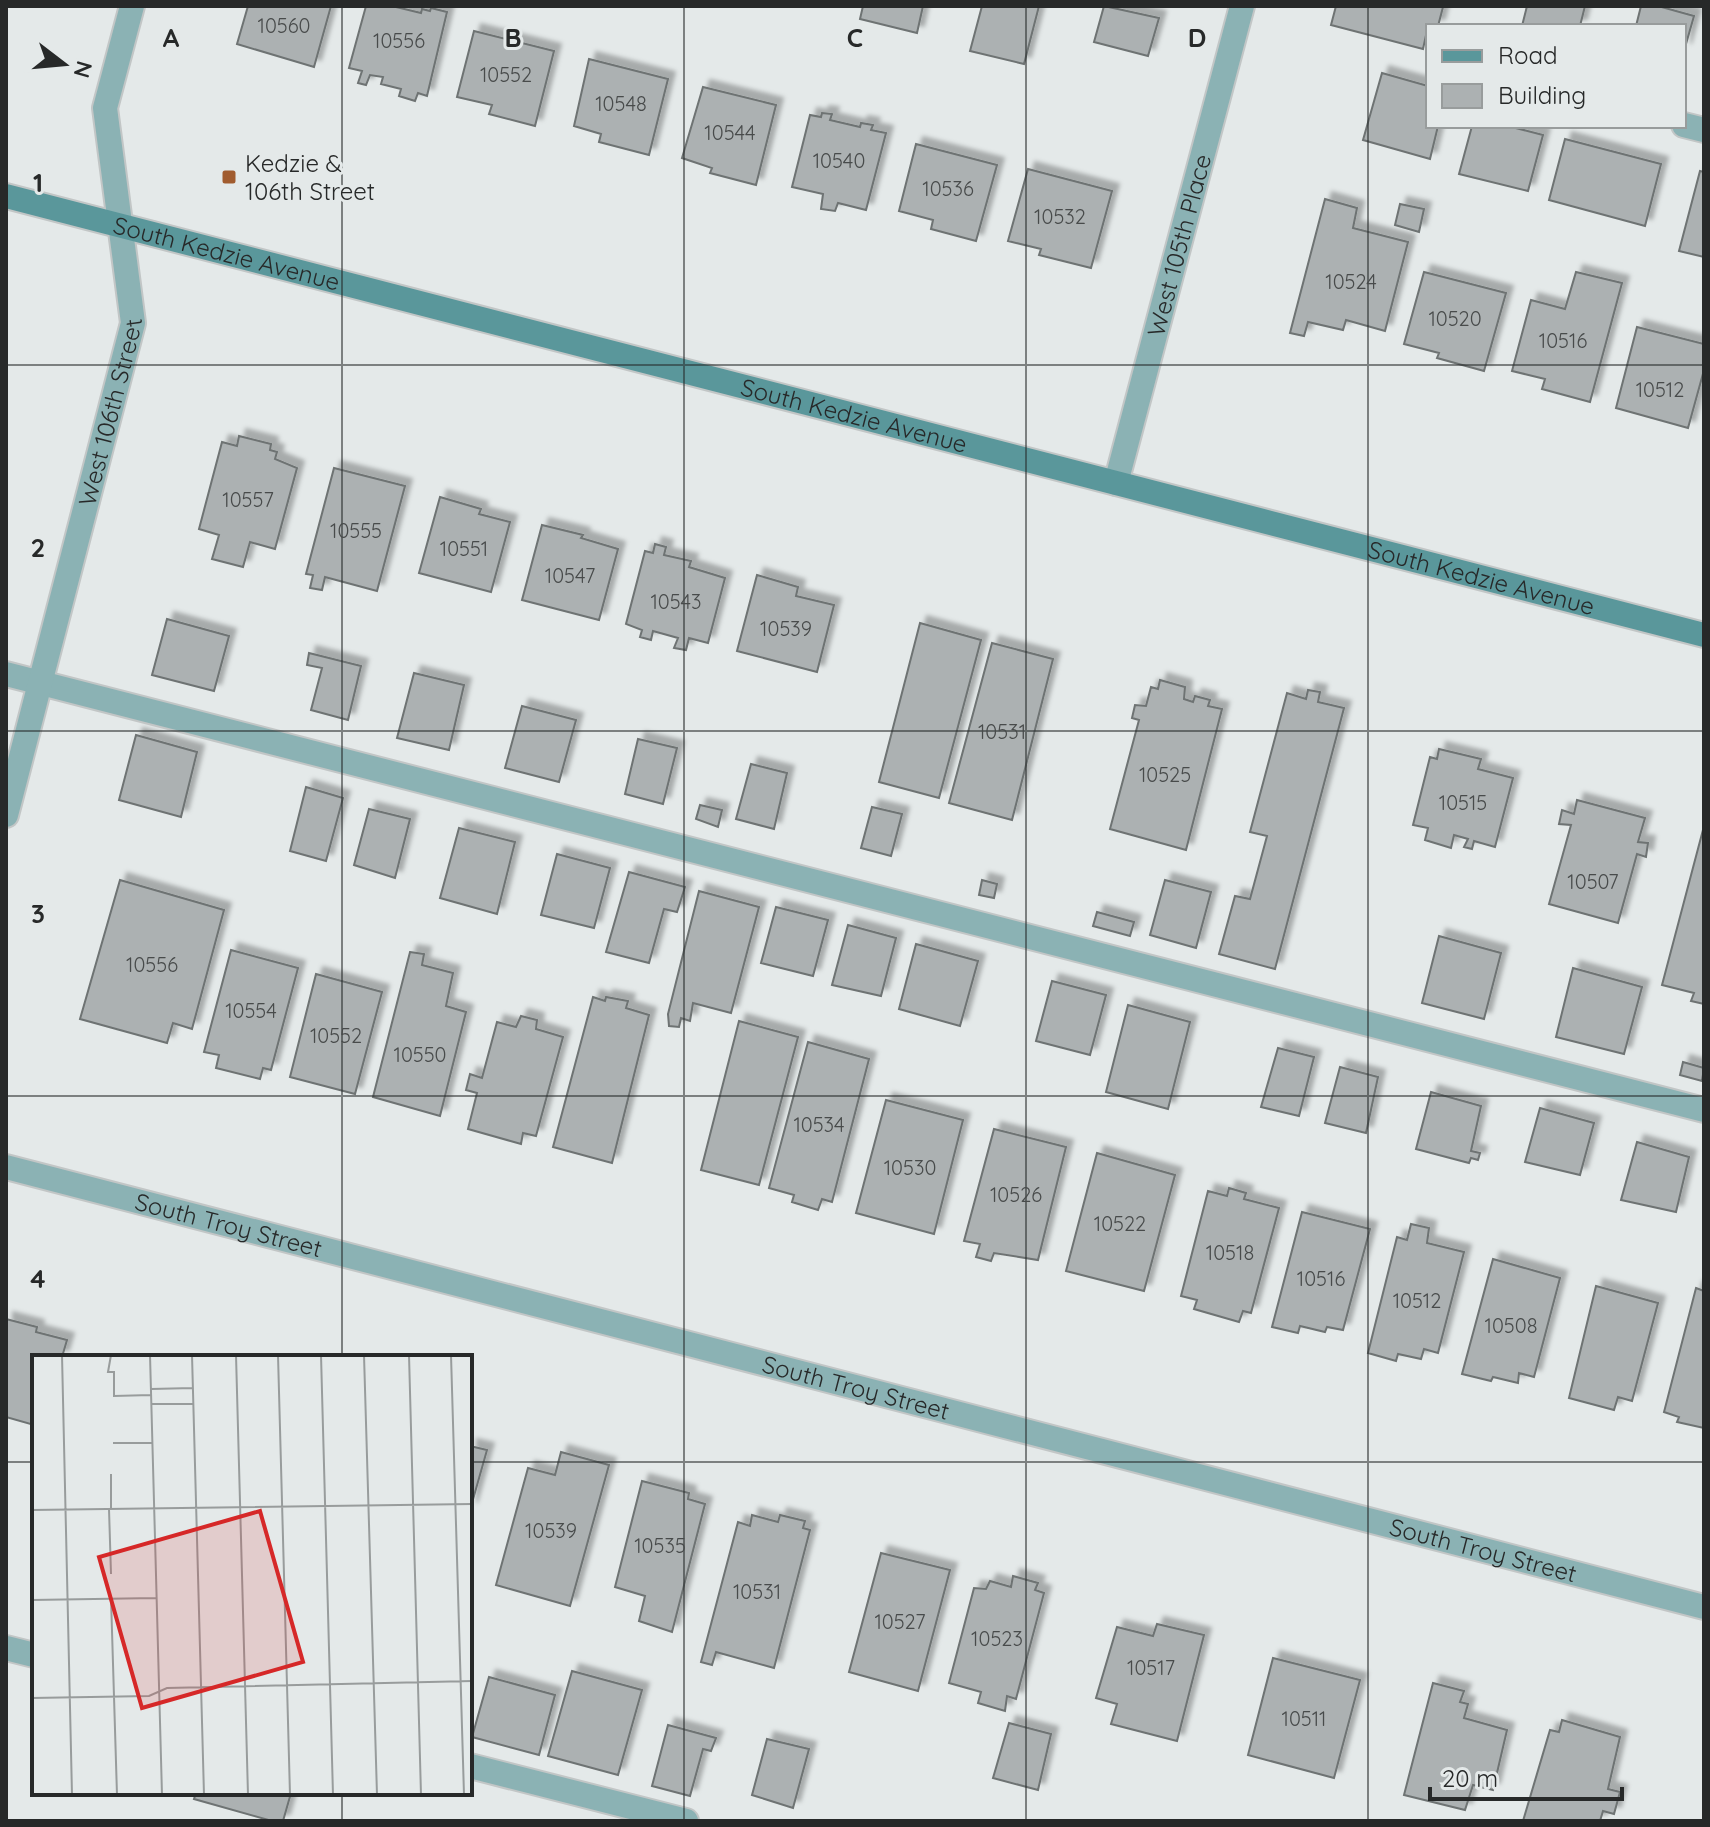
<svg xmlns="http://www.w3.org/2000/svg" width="1710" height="1827" viewBox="0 0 1710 1827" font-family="Quicksand,sans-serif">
  <defs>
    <filter id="shadow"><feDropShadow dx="7" dy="-7" stdDeviation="2" flood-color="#0004"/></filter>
  </defs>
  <rect width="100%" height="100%" fill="#e4e9e9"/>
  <path fill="#acb1b2" stroke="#6e7373" stroke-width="2" filter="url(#shadow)" d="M 248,6 L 331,6 L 314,67 L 237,44 Z
    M 366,6 L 392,6 L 421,13 L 422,9 L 430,11 L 431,8 L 447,12 L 427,96 L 418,93 L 415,101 L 399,96 L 401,89 L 381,84 L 383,77 L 370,75 L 366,85 L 358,83 L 362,71 L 349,68 Z
    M 863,6 L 923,6 L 917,33 L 860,19 Z
    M 982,6 L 1039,6 L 1024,64 L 970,51 Z
    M 1104,6 L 1159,18 L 1148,56 L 1094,42 Z
    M 1336,6 L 1436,6 L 1443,7 L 1438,26 L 1428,26 L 1423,49 L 1331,25 Z
    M 1527,6 L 1585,6 L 1580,26 L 1522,26 Z
    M 1641,6 L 1658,6 L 1694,16 L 1684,51 L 1684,26 L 1636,26 Z
    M 474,31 L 554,51 L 535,126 L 489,114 L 492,105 L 457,97 Z
    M 589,59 L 668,79 L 649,155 L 599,142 L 601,134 L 574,126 Z
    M 1382,73 L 1428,86 L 1428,126 L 1438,126 L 1430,159 L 1363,140 Z
    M 703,87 L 776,105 L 756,185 L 710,173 L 712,168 L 682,158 Z
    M 822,113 L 832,114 L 830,120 L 860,127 L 861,123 L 873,125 L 871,130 L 886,133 L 866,210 L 838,203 L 835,211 L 821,209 L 823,194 L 792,187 L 810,115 L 821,117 Z
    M 1472,126 L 1508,126 L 1543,135 L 1528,191 L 1459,174 Z
    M 1565,139 L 1661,164 L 1645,226 L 1549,200 Z
    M 916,144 L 997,165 L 976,241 L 931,229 L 933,220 L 899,211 Z
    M 1028,169 L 1112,191 L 1091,268 L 1039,255 L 1041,249 L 1008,241 Z
    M 1700,171 L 1704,172 L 1704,257 L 1679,251 Z
    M 1325,199 L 1357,208 L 1353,228 L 1408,242 L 1385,331 L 1346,320 L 1343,330 L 1308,322 L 1304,336 L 1290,333 Z
    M 1400,204 L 1424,209 L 1419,232 L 1395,225 Z
    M 1424,272 L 1506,293 L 1484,371 L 1437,358 L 1439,353 L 1404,344 Z
    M 1576,272 L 1622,283 L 1590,402 L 1542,389 L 1545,379 L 1512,371 L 1531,300 L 1565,309 Z
    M 1637,327 L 1704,344 L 1704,370 L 1688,428 L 1616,408 Z
    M 239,436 L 271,444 L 270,450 L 277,452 L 275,459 L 297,468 L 275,549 L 250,542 L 243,567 L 212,559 L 219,535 L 199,529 L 222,442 L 237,446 Z
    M 334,468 L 405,486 L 377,591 L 325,577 L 322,590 L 310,588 L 313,575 L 306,574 Z
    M 440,497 L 481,509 L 479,514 L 510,522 L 491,592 L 419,573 Z
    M 542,525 L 583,535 L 581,538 L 618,549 L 599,620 L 522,600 Z
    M 655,544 L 666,547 L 664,555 L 691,561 L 689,567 L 725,578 L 708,643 L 689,638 L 686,650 L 674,648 L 678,638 L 653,631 L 651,640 L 640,637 L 642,630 L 626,624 L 645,551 L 653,553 Z
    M 757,575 L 798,587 L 796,596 L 834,605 L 817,672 L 737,651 Z
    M 167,619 L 229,636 L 214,691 L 152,675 Z
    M 920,623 L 981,640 L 939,798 L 879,782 Z
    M 992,643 L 1053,659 L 1012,820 L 949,803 Z
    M 309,653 L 361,666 L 348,720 L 311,710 L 322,668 L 307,665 Z
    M 414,673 L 464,685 L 449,750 L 397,738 Z
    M 1160,680 L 1185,687 L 1184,699 L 1193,702 L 1195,696 L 1210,700 L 1208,706 L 1222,709 L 1186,850 L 1110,829 L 1139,720 L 1132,718 L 1135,705 L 1146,706 L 1151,687 L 1158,689 Z
    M 1308,690 L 1320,692 L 1318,702 L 1344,708 L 1275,969 L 1219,954 L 1235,896 L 1250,899 L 1267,836 L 1250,832 L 1287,693 L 1306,699 Z
    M 522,706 L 576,720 L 559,782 L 505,768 Z
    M 136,735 L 197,752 L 181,817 L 119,800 Z
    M 638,739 L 677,748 L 663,804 L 625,794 Z
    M 1439,749 L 1481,759 L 1478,769 L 1513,778 L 1495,847 L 1474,841 L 1472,849 L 1464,847 L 1468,839 L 1454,835 L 1451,848 L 1425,840 L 1428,828 L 1413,825 L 1430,757 L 1437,759 Z
    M 751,764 L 787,773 L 774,829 L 736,819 Z
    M 306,787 L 343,798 L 326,861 L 290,851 Z
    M 1577,800 L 1645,818 L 1638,842 L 1648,843 L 1646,857 L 1637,854 L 1618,923 L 1549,904 L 1571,825 L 1559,824 L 1562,810 L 1574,814 Z
    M 700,805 L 722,810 L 718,827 L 696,819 Z
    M 872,807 L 902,814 L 891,856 L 861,848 Z
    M 369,809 L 410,819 L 395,878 L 354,865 Z
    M 1704,826 L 1704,1004 L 1691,1001 L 1694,993 L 1662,985 Z
    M 459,828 L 515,842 L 497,914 L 440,898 Z
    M 557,854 L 610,868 L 594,928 L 541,915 Z
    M 629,872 L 685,887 L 677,912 L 664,909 L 649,963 L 606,952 Z
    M 120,880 L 224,910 L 192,1029 L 173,1023 L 167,1043 L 80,1019 Z
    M 982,880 L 997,884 L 994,898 L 979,895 Z
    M 1165,880 L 1211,892 L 1196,948 L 1150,935 Z
    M 699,891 L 759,907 L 731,1013 L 693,1003 L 690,1021 L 681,1018 L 679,1027 L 669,1026 L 668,1014 Z
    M 776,907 L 828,920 L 813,976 L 761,963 Z
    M 1097,912 L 1134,922 L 1130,936 L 1093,926 Z
    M 848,925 L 896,938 L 881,996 L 832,985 Z
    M 1439,936 L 1501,953 L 1484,1019 L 1422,1003 Z
    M 916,944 L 978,961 L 960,1026 L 899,1009 Z
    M 231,950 L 298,968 L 271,1070 L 263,1068 L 260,1079 L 216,1068 L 219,1055 L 204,1052 Z
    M 410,952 L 424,954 L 422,965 L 453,973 L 446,1006 L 466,1012 L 440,1116 L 373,1097 Z
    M 1573,968 L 1642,987 L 1624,1054 L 1556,1037 Z
    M 316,974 L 382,992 L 355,1094 L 290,1077 Z
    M 1052,981 L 1106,995 L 1090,1055 L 1036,1041 Z
    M 593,997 L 605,1001 L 606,997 L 628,1001 L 626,1008 L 649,1015 L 612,1163 L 553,1147 Z
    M 1128,1005 L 1190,1022 L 1168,1109 L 1106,1092 Z
    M 521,1016 L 537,1020 L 536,1029 L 563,1037 L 536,1136 L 523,1133 L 521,1144 L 468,1129 L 477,1093 L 466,1090 L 470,1074 L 482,1078 L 497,1022 L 516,1027 Z
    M 739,1021 L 798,1037 L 759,1185 L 701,1170 Z
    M 808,1042 L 869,1059 L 832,1202 L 822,1199 L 818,1210 L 792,1202 L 794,1195 L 769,1188 Z
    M 1278,1048 L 1314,1057 L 1299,1116 L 1261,1107 Z
    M 1683,1062 L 1704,1068 L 1702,1081 L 1680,1075 Z
    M 1340,1067 L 1378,1077 L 1366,1133 L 1325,1123 Z
    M 1431,1092 L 1481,1106 L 1471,1151 L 1480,1153 L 1478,1160 L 1471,1158 L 1469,1163 L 1416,1149 Z
    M 886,1100 L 963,1120 L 934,1234 L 856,1213 Z
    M 1540,1108 L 1594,1123 L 1580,1175 L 1525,1162 Z
    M 994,1129 L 1066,1147 L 1038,1260 L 994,1253 L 991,1261 L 976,1257 L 980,1244 L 964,1241 Z
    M 1637,1142 L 1689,1157 L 1676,1212 L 1621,1200 Z
    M 1097,1153 L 1175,1175 L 1144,1291 L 1066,1271 Z
    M 1229,1188 L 1246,1193 L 1244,1199 L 1279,1208 L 1251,1313 L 1243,1311 L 1239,1322 L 1194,1309 L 1197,1300 L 1181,1296 L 1208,1191 L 1227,1196 Z
    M 1302,1212 L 1370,1229 L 1343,1330 L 1327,1327 L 1325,1332 L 1300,1326 L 1298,1333 L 1272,1327 Z
    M 1411,1224 L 1429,1228 L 1427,1243 L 1464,1252 L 1438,1353 L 1424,1349 L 1421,1359 L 1398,1354 L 1396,1361 L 1368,1353 L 1397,1237 L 1407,1240 Z
    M 1493,1259 L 1560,1278 L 1534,1377 L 1519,1373 L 1518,1383 L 1493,1377 L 1491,1381 L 1462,1374 Z
    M 1596,1286 L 1658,1303 L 1632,1401 L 1618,1397 L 1614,1410 L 1569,1398 Z
    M 1696,1288 L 1704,1291 L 1704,1428 L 1677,1422 L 1679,1417 L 1664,1412 Z
    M 6,1319 L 37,1327 L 36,1332 L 67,1340 L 62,1357 L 34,1357 L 34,1425 L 6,1417 Z
    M 470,1446 L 487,1450 L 470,1510 Z
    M 561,1452 L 609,1465 L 570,1606 L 496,1585 L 528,1468 L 555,1475 Z
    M 642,1481 L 689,1493 L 688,1499 L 705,1504 L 672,1632 L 639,1621 L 645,1596 L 615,1587 Z
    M 752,1515 L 778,1522 L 780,1515 L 805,1521 L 803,1528 L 810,1530 L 774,1668 L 716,1652 L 712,1665 L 701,1662 L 738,1522 L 750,1526 Z
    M 881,1553 L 950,1570 L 918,1691 L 849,1672 Z
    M 1013,1576 L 1038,1583 L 1035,1590 L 1044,1593 L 1016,1699 L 1007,1696 L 1005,1711 L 978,1703 L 981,1692 L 949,1683 L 974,1588 L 986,1589 L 990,1581 L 1011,1587 Z
    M 1157,1624 L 1204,1635 L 1177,1741 L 1111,1724 L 1117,1704 L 1096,1698 L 1117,1627 L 1153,1636 Z
    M 1273,1658 L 1360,1680 L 1334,1778 L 1248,1755 Z
    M 572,1671 L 642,1690 L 618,1775 L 548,1756 Z
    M 489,1677 L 555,1695 L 539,1755 L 472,1737 Z
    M 1433,1683 L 1464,1691 L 1460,1702 L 1468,1704 L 1464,1718 L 1507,1730 L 1493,1790 L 1473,1785 L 1465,1810 L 1404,1795 Z
    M 1562,1720 L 1620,1737 L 1608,1789 L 1620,1792 L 1614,1814 L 1603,1811 L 1600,1821 L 1523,1821 L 1550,1730 L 1559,1732 Z
    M 1009,1723 L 1051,1734 L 1038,1790 L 993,1778 Z
    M 668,1725 L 716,1738 L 711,1751 L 703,1749 L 690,1796 L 652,1786 Z
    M 767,1739 L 809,1749 L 793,1808 L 752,1795 Z
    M 196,1793 L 291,1793 L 283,1821 L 272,1821 L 194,1799 Z"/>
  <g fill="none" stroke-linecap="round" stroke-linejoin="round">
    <defs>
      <path id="lane" d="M 1684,125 L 1704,130
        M 6,674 L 1704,1110
        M 6,1648 L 34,1655
        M 470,1766 L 686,1821"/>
      <g id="street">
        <path id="s1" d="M 1116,483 L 1242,6"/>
        <path id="s2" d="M 6,815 L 133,323 L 105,108 L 132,6"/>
        <path id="s3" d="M 6,1167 L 1704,1607"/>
      </g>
      <g id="secondary">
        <path id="s4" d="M 6,196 L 1704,635"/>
      </g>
    </defs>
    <use href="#lane" stroke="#c2c6c6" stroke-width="28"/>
    <use href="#street" stroke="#c2c6c6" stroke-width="28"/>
    <use href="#secondary" stroke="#c2c6c6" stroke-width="28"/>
    <use href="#lane" stroke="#8bb2b4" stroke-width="24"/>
    <use href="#street" stroke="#8bb2b4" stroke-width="24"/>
    <use href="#secondary" stroke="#5a979b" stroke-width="24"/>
  </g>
  <path fill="none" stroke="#272929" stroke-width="2" stroke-opacity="0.55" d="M 342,6 L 342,1357M 684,6 L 684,1821M 1026,6 L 1026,1821M 1368,6 L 1368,1821M 6,365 L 1704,365M 6,731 L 1704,731M 6,1096 L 1704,1096M 6,1462 L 34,1462M 470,1462 L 1704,1462M 342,1793 L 342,1821"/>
  <rect fill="#a15c2f" stroke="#e4e9e9" stroke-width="3" x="221" y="169" width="16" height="16" rx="4"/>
  <g text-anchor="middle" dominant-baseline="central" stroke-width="6" stroke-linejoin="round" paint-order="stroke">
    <g font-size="20" fill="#484b4b">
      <text x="284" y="25">10560</text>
      <text x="399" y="40">10556</text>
      <text x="506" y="74">10552</text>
      <text x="621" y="103">10548</text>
      <text x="730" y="132">10544</text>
      <text x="839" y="160">10540</text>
      <text x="948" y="188">10536</text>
      <text x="1060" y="216">10532</text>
      <text x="1351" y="281">10524</text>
      <text x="1455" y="318">10520</text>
      <text x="1563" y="340">10516</text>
      <text x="1660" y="389">10512</text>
      <text x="248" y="499">10557</text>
      <text x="356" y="530">10555</text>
      <text x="464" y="548">10551</text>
      <text x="570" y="575">10547</text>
      <text x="676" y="601">10543</text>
      <text x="786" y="628">10539</text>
      <text x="1002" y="731">10531</text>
      <text x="1165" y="774">10525</text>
      <text x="1463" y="802">10515</text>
      <text x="1593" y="881">10507</text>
      <text x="152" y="964">10556</text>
      <text x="251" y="1010">10554</text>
      <text x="336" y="1035">10552</text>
      <text x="420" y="1054">10550</text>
      <text x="819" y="1124">10534</text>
      <text x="910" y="1167">10530</text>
      <text x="1016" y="1194">10526</text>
      <text x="1120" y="1223">10522</text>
      <text x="1230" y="1252">10518</text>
      <text x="1321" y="1278">10516</text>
      <text x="1417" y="1300">10512</text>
      <text x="1511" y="1325">10508</text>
      <text x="551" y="1530">10539</text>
      <text x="660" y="1545">10535</text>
      <text x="757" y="1591">10531</text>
      <text x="900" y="1621">10527</text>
      <text x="997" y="1638">10523</text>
      <text x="1151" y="1667">10517</text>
      <text x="1304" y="1718">10511</text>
    </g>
    <g font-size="24" fill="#272929" stroke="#e4e9e9" text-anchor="start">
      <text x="245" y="163">Kedzie &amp;<tspan x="245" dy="28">106th Street</tspan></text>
    </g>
    <g font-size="24" fill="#272929" stroke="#e4e9e9">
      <text stroke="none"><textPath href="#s1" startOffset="246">West 105th Place</textPath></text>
      <text stroke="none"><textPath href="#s4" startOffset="228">South Kedzie Avenue</textPath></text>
      <text stroke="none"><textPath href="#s2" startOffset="416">West 106th Street</textPath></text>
      <text stroke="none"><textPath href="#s4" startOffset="876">South Kedzie Avenue</textPath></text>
      <text stroke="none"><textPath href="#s4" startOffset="1524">South Kedzie Avenue</textPath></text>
      <text stroke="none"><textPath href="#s3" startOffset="230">South Troy Street</textPath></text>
      <text stroke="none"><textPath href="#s3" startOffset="878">South Troy Street</textPath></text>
      <text stroke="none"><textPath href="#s3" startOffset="1526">South Troy Street</textPath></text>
    </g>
  </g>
  <g transform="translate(32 1355)">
    <rect width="440" height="440" fill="#e4e9e9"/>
    <path fill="none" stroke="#989c9c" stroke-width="2" d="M 30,0 L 40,440M 79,0 L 76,17 L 82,17 L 82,41 L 119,40M 118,0 L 130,440M 160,0 L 172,440M 204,0 L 216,440M 246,0 L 258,440M 289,0 L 301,440M 332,0 L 345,440M 377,0 L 389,440M 419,0 L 432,440M 119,34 L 161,33M 119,49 L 161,49M 81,88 L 120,88M 79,119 L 79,154M 77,154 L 79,219M 0,155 L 440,149M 79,243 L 85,440M 0,245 L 124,243M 0,343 L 117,341 L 135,333 L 440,326"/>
    <path fill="#d62828" fill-opacity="0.15" stroke="#d62828" stroke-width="4" d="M 228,156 L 271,307 L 110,353 L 67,202 Z"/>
    <rect width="440" height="440" fill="none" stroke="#272929" stroke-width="4"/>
  </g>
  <g font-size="26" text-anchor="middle" font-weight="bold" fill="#272929" stroke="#e4e9e9" stroke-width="6" stroke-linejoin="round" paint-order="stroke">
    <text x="171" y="47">A</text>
    <text x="513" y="47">B</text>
    <text x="855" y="47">C</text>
    <text x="1197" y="47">D</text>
    <text x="38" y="192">1</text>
    <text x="38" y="557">2</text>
    <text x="38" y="923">3</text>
    <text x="38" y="1288">4</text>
  </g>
  <rect width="1710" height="1827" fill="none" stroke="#272929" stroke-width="16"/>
  <rect x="1426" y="24" width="260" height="104" fill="#e4e9e9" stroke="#989c9c" stroke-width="2"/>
  <rect x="1442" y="50" width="40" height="12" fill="#5a979b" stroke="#989c9c" stroke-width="2"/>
  <text x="1498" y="64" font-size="24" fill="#272929">Road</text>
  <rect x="1442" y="84" width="40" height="24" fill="#acb1b2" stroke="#989c9c" stroke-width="2"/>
  <text x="1498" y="104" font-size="24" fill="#272929">Building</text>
  <g transform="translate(64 64) rotate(106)" stroke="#e4e9e9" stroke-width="6" paint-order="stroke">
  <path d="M0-6L14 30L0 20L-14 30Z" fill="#272929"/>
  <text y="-12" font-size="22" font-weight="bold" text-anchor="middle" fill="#272929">N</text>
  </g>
  <path d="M1430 1787v12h192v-12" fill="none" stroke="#272929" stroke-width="4"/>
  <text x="1442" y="1787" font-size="24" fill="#272929" stroke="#e4e9e9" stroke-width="6" paint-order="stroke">20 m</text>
</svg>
